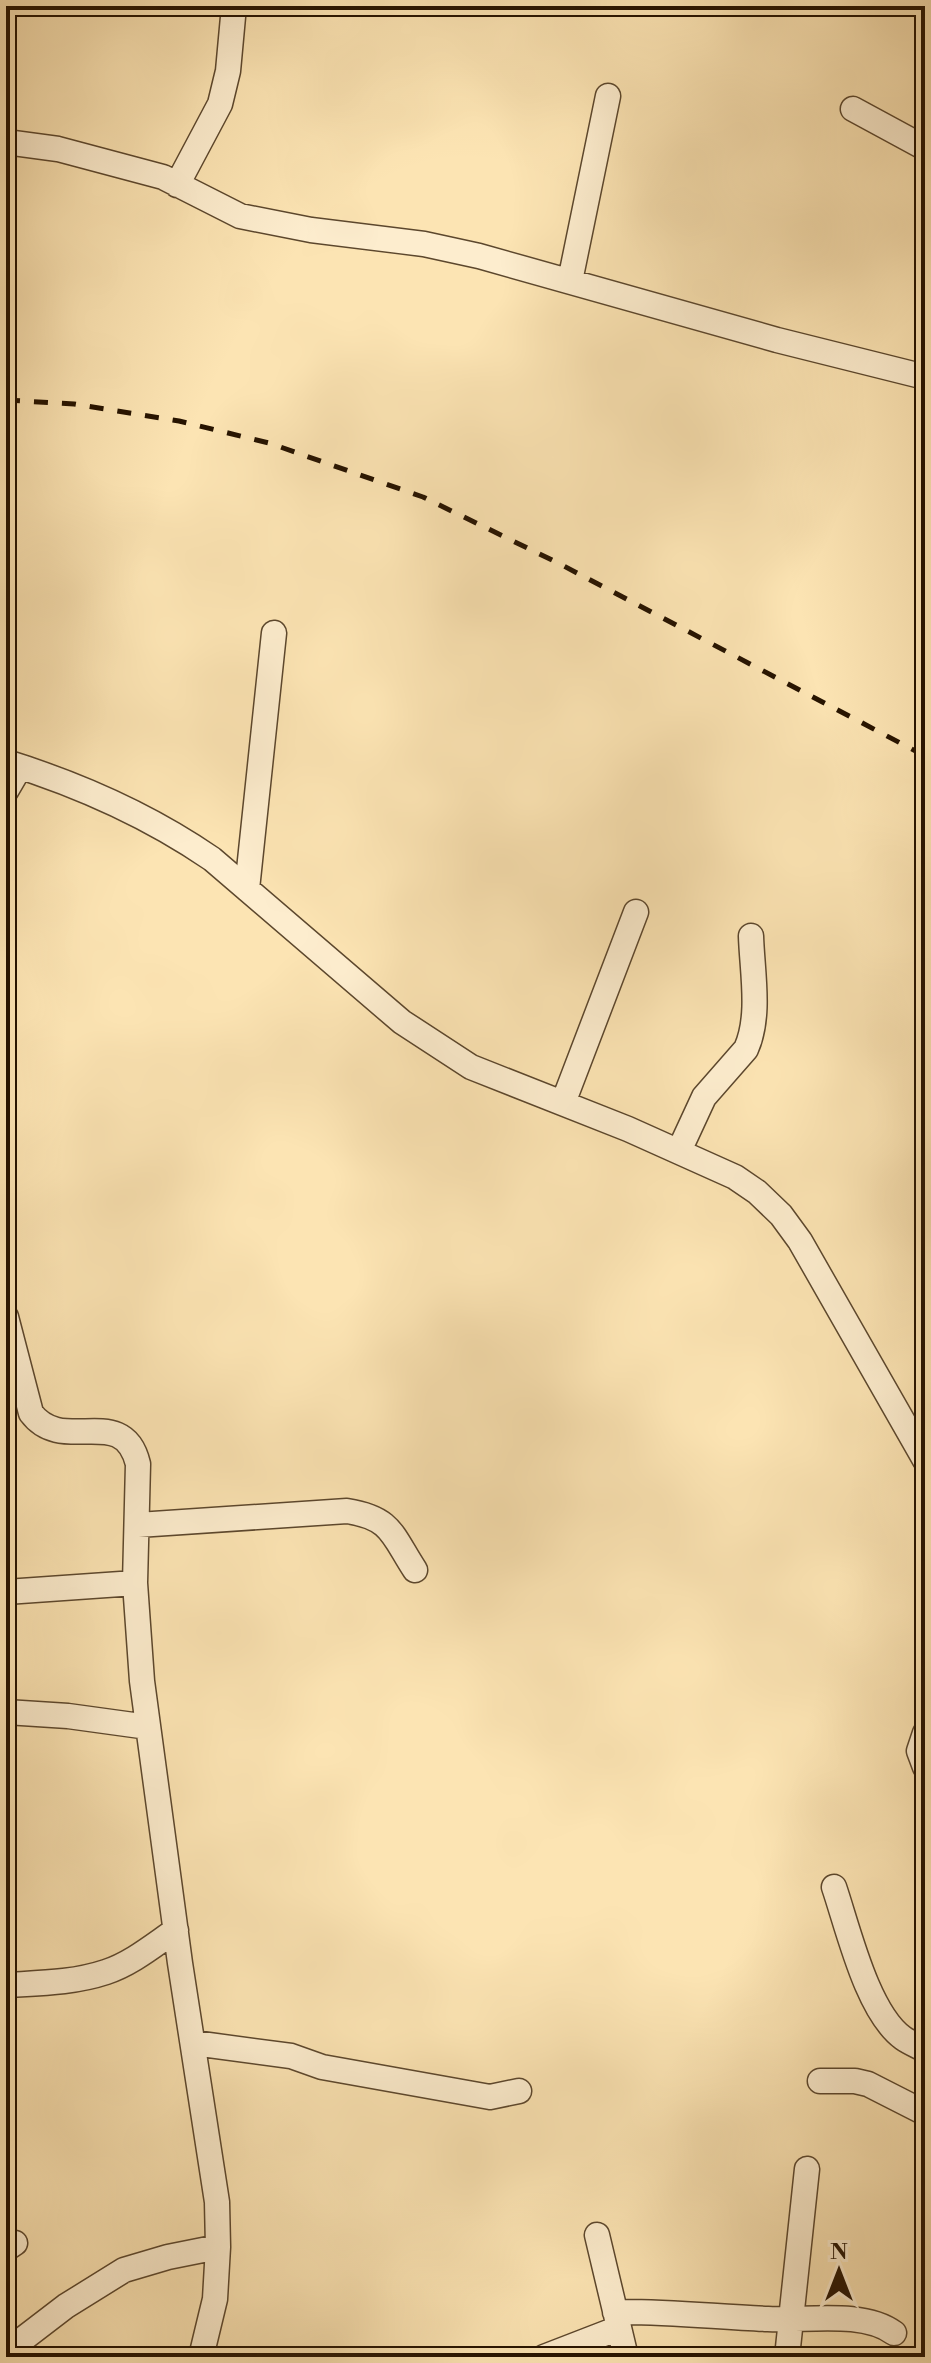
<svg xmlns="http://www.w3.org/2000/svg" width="931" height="2363" viewBox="0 0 931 2363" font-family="'Libre Bodoni',serif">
  <rect width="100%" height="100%" fill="#fce4b3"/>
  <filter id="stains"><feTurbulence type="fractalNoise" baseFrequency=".0025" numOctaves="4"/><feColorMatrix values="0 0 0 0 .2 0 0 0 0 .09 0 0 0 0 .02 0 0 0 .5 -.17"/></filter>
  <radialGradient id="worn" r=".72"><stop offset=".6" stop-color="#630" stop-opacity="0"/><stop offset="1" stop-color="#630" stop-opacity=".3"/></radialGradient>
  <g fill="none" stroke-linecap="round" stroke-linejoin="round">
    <defs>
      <path id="minor" d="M 853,109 L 925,148
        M 6,142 L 58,149 L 163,177 L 240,216 L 311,230 L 424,244 L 479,256 L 777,340 L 925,377
        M 177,185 L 220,104 L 228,71 L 234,6
        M 570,281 L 608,96
        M 6,762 C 80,785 148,815 212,859 L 402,1022 L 471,1067 L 628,1129 L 735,1177 L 757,1192 L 781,1215 L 800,1241 L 925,1460
        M 6,791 L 20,767
        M 247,889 L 274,633
        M 563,1103 L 636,912
        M 679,1151 L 704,1097 L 746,1049 C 761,1016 752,971 751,936
        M 6,1317 L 31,1413 C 63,1456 123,1402 138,1464 L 135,1583 L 142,1681 L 180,1963 L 217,2202 L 218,2247 L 215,2299 L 201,2357
        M 138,1525 L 347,1511 C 392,1518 392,1535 415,1570
        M 6,1592 L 135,1583
        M 6,1712 L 68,1716 L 148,1727
        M 925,1733 L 919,1751 L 925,1767
        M 834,1887 C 848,1928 867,2012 903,2038 C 910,2043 918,2046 925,2050
        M 6,1985 C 39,1983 73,1983 106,1972 C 131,1964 154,1945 176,1930
        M 194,2043 L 291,2056 L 322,2067 L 490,2097 L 519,2091
        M 820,2081 L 855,2081 L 868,2084 L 925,2113
        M 597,2235 L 626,2357
        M 6,2249 L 15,2243
        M 615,2312 C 666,2311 717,2317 768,2319 C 806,2321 863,2310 894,2333
        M 6,2352 L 66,2306 L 124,2270 L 168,2257 L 218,2247
        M 544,2357 L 619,2328
        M 787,2357 L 807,2169"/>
    </defs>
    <use href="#minor" stroke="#5c472d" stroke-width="27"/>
    <use href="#minor" stroke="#fdedce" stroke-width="24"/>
    <path stroke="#261300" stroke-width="5" stroke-dasharray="14 14" stroke-linecap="butt" d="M 6,400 L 74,404 L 179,421 L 269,443 L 423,497 L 560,564 L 925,756"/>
  </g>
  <rect width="931" height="2363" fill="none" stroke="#fce4b3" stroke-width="32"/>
  <rect x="8" y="8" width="915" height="2347" fill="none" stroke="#261300" stroke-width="4"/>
  <rect x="16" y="16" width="899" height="2331" fill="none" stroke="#261300" stroke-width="2"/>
  <g transform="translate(839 2271)" stroke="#fdedce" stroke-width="6" paint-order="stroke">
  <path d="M0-6L14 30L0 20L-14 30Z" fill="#261300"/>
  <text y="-12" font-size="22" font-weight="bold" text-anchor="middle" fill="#261300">N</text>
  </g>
  <rect width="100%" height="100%" filter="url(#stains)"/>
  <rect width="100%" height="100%" fill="url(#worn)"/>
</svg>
